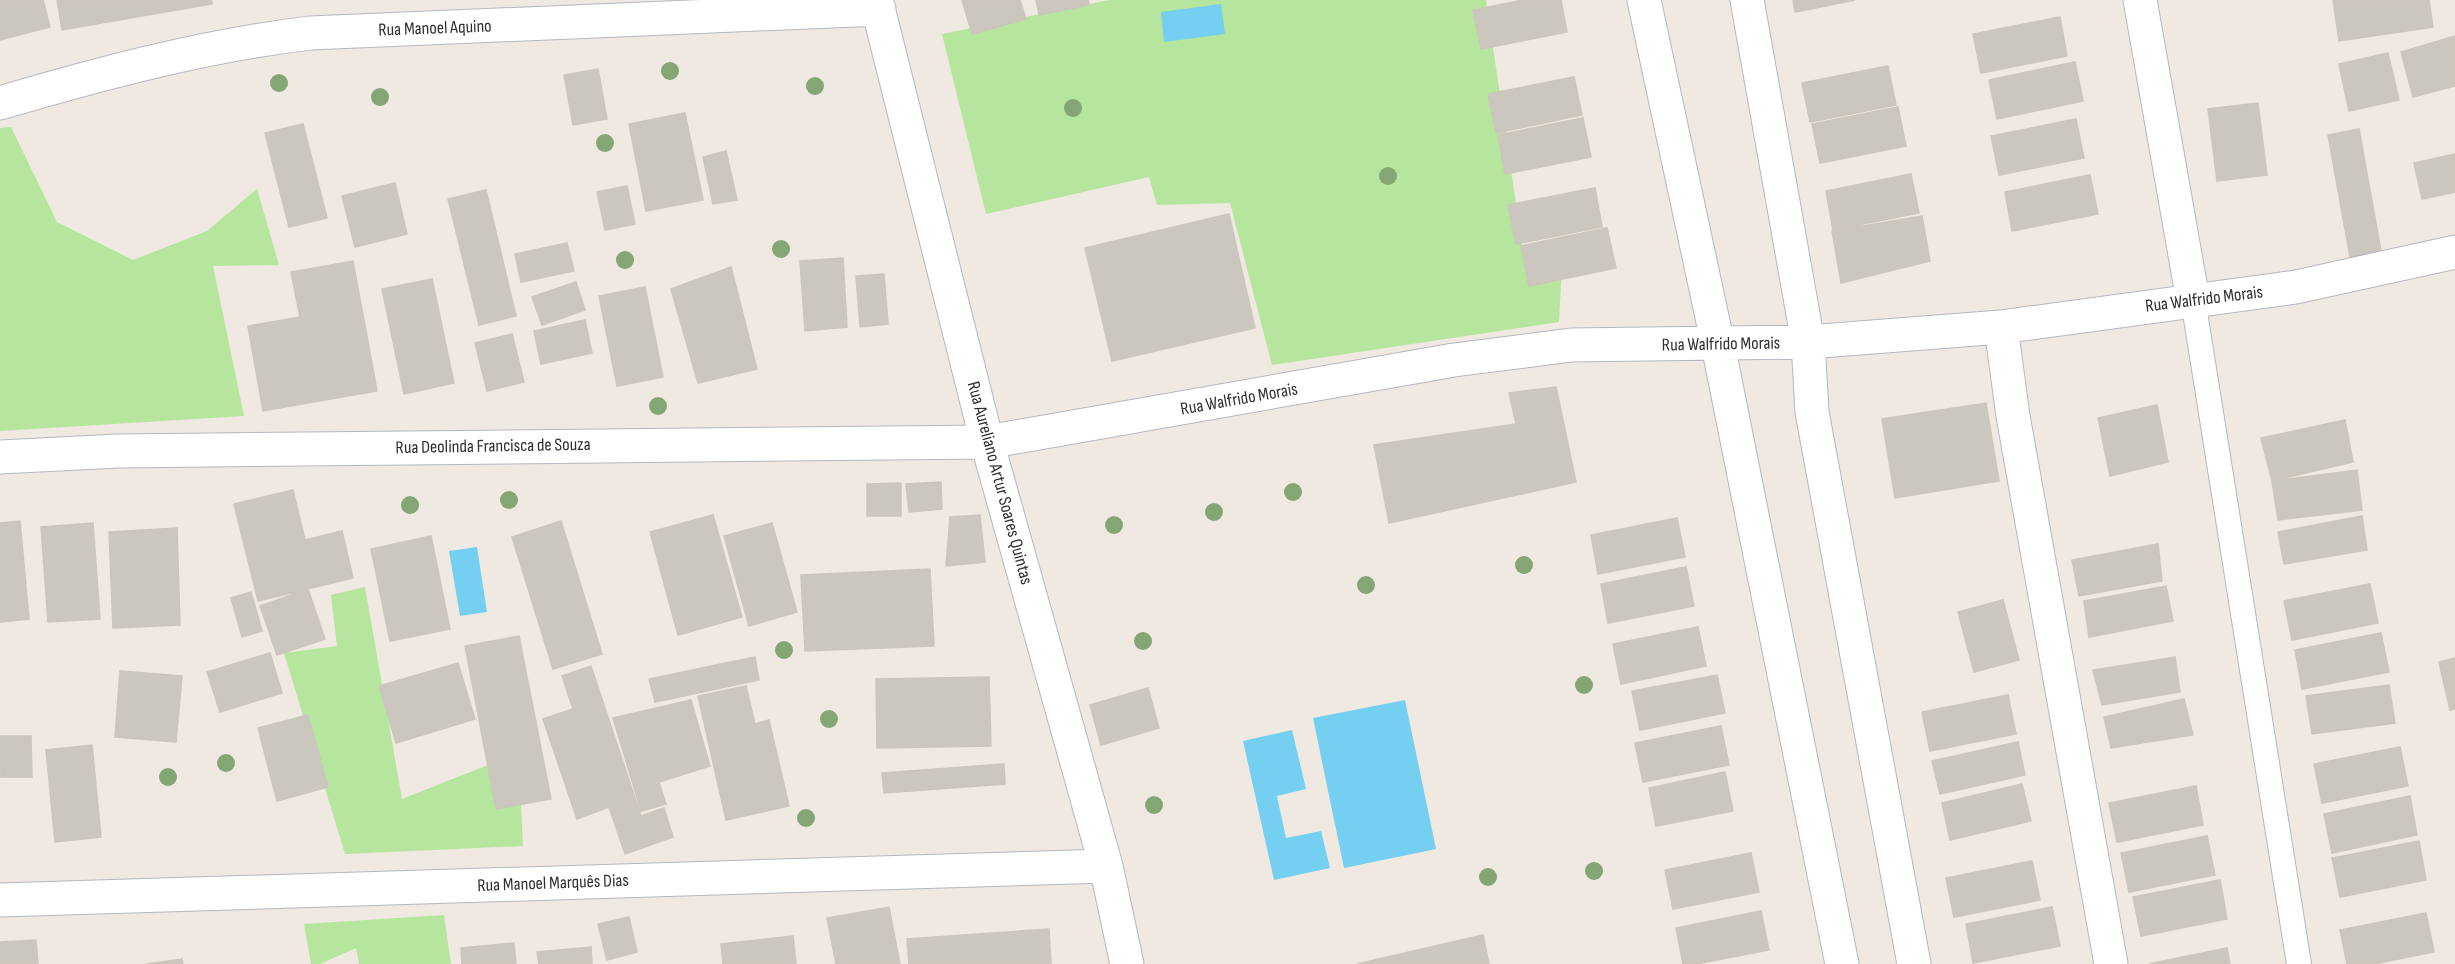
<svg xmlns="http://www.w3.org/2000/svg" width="2455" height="964" viewBox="0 0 2455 964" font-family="'Sofia Sans Condensed',sans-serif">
  <rect width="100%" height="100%" fill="#efe9e1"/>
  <path fill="#b6e59e" d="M 1109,0 L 1486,0 L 1525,265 L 1562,263 L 1559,322 L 1272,365 L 1230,203 L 1157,205 L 1149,177 L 986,214 L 942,34 Z
    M 11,127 L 57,222 L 133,260 L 207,231 L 257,189 L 279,265 L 213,266 L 244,416 L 0,431 L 0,128 Z
    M 365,587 L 402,799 L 488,765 L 521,804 L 523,846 L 345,854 L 284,653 L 337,646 L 331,595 Z
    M 444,915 L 451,964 L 359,964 L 356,948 L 320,964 L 311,964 L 304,924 Z"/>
  <path fill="#75cff0" d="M 1221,4 L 1225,34 L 1164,42 L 1161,12 Z
    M 477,547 L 487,612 L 460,616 L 449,551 Z
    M 1405,700 L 1436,849 L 1344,868 L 1313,718 Z
    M 1292,730 L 1306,789 L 1277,796 L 1286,838 L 1321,831 L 1330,868 L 1274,880 L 1243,741 Z"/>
  <path fill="#cbc7bf" stroke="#cbc5ba" stroke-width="1.5" d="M 0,0 L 43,0 L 50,27 L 0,40 Z
    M 57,0 L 211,0 L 212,4 L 62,30 Z
    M 962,0 L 1020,0 L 1026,19 L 972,34 Z
    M 1036,0 L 1088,0 L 1089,5 L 1039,15 Z
    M 1523,0 L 1561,0 L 1567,32 L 1481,49 L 1473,10 Z
    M 1793,0 L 1855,0 L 1795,12 Z
    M 2333,0 L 2429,0 L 2433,27 L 2339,41 Z
    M 2060,17 L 2067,56 L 1981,73 L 1973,34 Z
    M 2455,36 L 2455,86 L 2413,97 L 2401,52 Z
    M 2388,53 L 2399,100 L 2349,111 L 2339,64 Z
    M 2075,62 L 2083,101 L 1997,119 L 1989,80 Z
    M 1888,66 L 1896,105 L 1810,122 L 1802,83 Z
    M 598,69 L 607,119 L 573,125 L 564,75 Z
    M 1574,77 L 1582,115 L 1496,133 L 1488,94 Z
    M 2258,103 L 2267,175 L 2217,181 L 2208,109 Z
    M 1898,107 L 1906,146 L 1820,163 L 1812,124 Z
    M 685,113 L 703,200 L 646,211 L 629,124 Z
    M 1583,118 L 1591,157 L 1505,174 L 1498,135 Z
    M 2076,119 L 2084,158 L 1999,175 L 1991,136 Z
    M 303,124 L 327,218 L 289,227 L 265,133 Z
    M 2359,129 L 2381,251 L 2350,257 L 2328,135 Z
    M 726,151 L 737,200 L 713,204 L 703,157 Z
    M 2455,154 L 2455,192 L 2422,199 L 2414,163 Z
    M 1911,174 L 1919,213 L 1833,230 L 1826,191 Z
    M 2090,175 L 2098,214 L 2012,231 L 2005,192 Z
    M 395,183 L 407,234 L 355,247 L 342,196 Z
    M 627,186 L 635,224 L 605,230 L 597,192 Z
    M 1595,188 L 1602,227 L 1516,244 L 1508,205 Z
    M 486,190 L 516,316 L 479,325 L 448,199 Z
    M 1229,214 L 1255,328 L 1112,361 L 1085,248 Z
    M 1922,216 L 1930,261 L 1841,283 L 1832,231 Z
    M 1607,228 L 1616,268 L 1529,286 L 1521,246 Z
    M 567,243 L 574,271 L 521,282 L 515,254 Z
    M 843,258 L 847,327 L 805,331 L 800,261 Z
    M 353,261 L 377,391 L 263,411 L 248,326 L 300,317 L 291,272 Z
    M 731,267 L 757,369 L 698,383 L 671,289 Z
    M 884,274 L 888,324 L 860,327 L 856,276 Z
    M 432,279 L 454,383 L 404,394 L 382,289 Z
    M 576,282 L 585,310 L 542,325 L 532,297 Z
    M 645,287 L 663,377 L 617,386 L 599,296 Z
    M 585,320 L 592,353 L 541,364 L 534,331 Z
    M 512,334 L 524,382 L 487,391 L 475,343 Z
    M 1556,387 L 1576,482 L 1389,523 L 1374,445 L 1516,424 L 1509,393 Z
    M 1986,403 L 1999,481 L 1895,498 L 1882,419 Z
    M 2157,405 L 2168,462 L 2110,476 L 2098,418 Z
    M 2345,420 L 2353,462 L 2272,481 L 2261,438 Z
    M 2357,470 L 2362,510 L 2278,520 L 2272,481 Z
    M 941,482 L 942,509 L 909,512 L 906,484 Z
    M 901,483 L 901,516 L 867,516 L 867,484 Z
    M 293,490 L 305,540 L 342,531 L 353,578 L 258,601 L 234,504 Z
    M 713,515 L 742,617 L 678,635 L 650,532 Z
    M 980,515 L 985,562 L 946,566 L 950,517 Z
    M 2362,516 L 2367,550 L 2284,564 L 2278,532 Z
    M 1677,518 L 1685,557 L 1598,574 L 1591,535 Z
    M 20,521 L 29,619 L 0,622 L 0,523 Z
    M 561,521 L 602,654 L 553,669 L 512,537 Z
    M 93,523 L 100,619 L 48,622 L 41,527 Z
    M 772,523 L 797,612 L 749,626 L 724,536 Z
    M 177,528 L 180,625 L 113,628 L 109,532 Z
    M 431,536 L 450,629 L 390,641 L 371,549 Z
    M 2158,544 L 2162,581 L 2079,596 L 2072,560 Z
    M 1686,567 L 1694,606 L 1608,623 L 1601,584 Z
    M 930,569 L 934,646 L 805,651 L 801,575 Z
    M 2370,584 L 2378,623 L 2292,640 L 2284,601 Z
    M 2166,586 L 2173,621 L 2089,637 L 2084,601 Z
    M 308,589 L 325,639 L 277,655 L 260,606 Z
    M 251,592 L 262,631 L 242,637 L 231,598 Z
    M 2003,600 L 2019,660 L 1974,672 L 1958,612 Z
    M 1698,627 L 1706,666 L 1621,684 L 1613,644 Z
    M 2381,633 L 2389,672 L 2302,689 L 2295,650 Z
    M 519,636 L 551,799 L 496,809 L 465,646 Z
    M 270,653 L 282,693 L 220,712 L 207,672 Z
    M 755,657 L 759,680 L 655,702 L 649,679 Z
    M 2175,657 L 2180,692 L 2102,705 L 2093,670 Z
    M 2455,658 L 2455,709 L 2450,710 L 2439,662 Z
    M 458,663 L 475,719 L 396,743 L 379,686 Z
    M 591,666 L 641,816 L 664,808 L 673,837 L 625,854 L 609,807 L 577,819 L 543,719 L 573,709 L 562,676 Z
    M 120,671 L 182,676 L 176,742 L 115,737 Z
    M 1717,675 L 1725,713 L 1640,730 L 1632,691 Z
    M 989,677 L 991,746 L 877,748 L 876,679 Z
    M 2389,685 L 2395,723 L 2312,734 L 2306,696 Z
    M 746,686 L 755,724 L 769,720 L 789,806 L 726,820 L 698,696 Z
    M 1148,688 L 1159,728 L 1101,745 L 1090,705 Z
    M 2008,695 L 2016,734 L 1930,751 L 1922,712 Z
    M 2184,699 L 2193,735 L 2111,748 L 2104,717 Z
    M 691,700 L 710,766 L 659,782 L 666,804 L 641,811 L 613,718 Z
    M 308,715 L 328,787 L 277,801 L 258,728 Z
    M 1721,726 L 1729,765 L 1643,782 L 1635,743 Z
    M 0,736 L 31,736 L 32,777 L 1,777 Z
    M 2018,742 L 2025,775 L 1940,794 L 1932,761 Z
    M 92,745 L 101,837 L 55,842 L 46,750 Z
    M 2400,747 L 2408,786 L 2322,803 L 2314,764 Z
    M 1004,764 L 1005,784 L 884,793 L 882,773 Z
    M 1725,772 L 1733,811 L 1656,826 L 1649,788 Z
    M 2022,784 L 2031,821 L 1950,840 L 1942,803 Z
    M 2196,786 L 2203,825 L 2117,842 L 2109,803 Z
    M 2410,796 L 2417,835 L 2332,853 L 2324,814 Z
    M 2207,836 L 2215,875 L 2129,892 L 2121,853 Z
    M 2419,841 L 2426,880 L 2340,897 L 2332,858 Z
    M 1751,853 L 1759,892 L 1673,909 L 1665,870 Z
    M 2032,861 L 2040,900 L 1954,917 L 1946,878 Z
    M 2220,880 L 2227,919 L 2141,936 L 2133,897 Z
    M 889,907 L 900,964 L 836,964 L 827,918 Z
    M 2052,907 L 2060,946 L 1973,963 L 1966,924 Z
    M 1761,911 L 1769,950 L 1696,964 L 1683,964 L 1676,928 Z
    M 2426,913 L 2434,952 L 2374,964 L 2347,964 L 2340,930 Z
    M 629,917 L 637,952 L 607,960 L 598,924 Z
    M 1049,929 L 1051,964 L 909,964 L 907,939 Z
    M 1483,935 L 1489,964 L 1357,964 Z
    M 793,936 L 796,964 L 723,964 L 721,944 Z
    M 36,940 L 38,964 L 0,964 L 0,942 Z
    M 514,943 L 516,964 L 462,964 L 461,948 Z
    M 591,947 L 592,964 L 539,964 L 537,952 Z
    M 2227,948 L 2230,964 L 2149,964 Z
    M 182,959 L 183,964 L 147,964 Z"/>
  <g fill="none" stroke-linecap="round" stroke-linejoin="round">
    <defs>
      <path id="lane" d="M 2193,300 L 2299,964"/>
      <path id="street" d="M 876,0 L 987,442 L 1106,866 L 1127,964
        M 1644,0 L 1718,345 L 1842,964
        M 1747,0 L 1808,342 L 1812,412 L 1914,964
        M 2140,0 L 2193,300
        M 0,103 C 102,73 203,46 310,33 L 879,9
        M 2001,327 L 2013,416 L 2111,964
        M 0,457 L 118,451 L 987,442 L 1454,360 L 1571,345 L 1808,342 L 2001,327 L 2296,287 L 2455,252
        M 0,900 L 1106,866"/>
    </defs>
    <use href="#lane" stroke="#b4b7c1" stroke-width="26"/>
    <use href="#street" stroke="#b4b7c1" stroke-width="35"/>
    <use href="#lane" stroke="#fff" stroke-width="24"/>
    <use href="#street" stroke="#fff" stroke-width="33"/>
  </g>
  <g fill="#84a574">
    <circle cx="670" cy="71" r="9"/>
    <circle cx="279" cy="83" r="9"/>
    <circle cx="815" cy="86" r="9"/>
    <circle cx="380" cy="97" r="9"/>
    <circle cx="1073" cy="108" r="9"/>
    <circle cx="605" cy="143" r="9"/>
    <circle cx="1388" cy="176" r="9"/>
    <circle cx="781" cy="249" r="9"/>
    <circle cx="625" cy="260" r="9"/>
    <circle cx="658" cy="406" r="9"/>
    <circle cx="1293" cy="492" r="9"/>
    <circle cx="509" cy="500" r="9"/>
    <circle cx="410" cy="505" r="9"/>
    <circle cx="1214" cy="512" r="9"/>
    <circle cx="1114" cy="525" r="9"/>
    <circle cx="1524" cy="565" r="9"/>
    <circle cx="1366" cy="585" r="9"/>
    <circle cx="1143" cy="641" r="9"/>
    <circle cx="784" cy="650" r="9"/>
    <circle cx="1584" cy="685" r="9"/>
    <circle cx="829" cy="719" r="9"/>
    <circle cx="226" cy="763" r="9"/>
    <circle cx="168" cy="777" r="9"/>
    <circle cx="1154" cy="805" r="9"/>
    <circle cx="806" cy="818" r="9"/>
    <circle cx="1594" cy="871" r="9"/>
    <circle cx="1488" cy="877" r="9"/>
  </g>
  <g text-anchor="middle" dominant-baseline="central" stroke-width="6" stroke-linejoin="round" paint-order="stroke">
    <g font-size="18" fill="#2e2e2e" stroke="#fff">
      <text transform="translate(435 28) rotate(-2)">Rua Manoel Aquino</text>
      <text transform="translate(2204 299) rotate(-7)">Rua Walfrido Morais</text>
      <text transform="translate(1721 344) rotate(-1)">Rua Walfrido Morais</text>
      <text transform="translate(1239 399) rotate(-10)">Rua Walfrido Morais</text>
      <text transform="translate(493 446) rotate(-1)">Rua Deolinda Francisca de Souza</text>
      <text transform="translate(1000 483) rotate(75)">Rua Aureliano Artur Soares Quintas</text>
      <text transform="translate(553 883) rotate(-2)">Rua Manoel Marquês Dias</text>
    </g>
  </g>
</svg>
